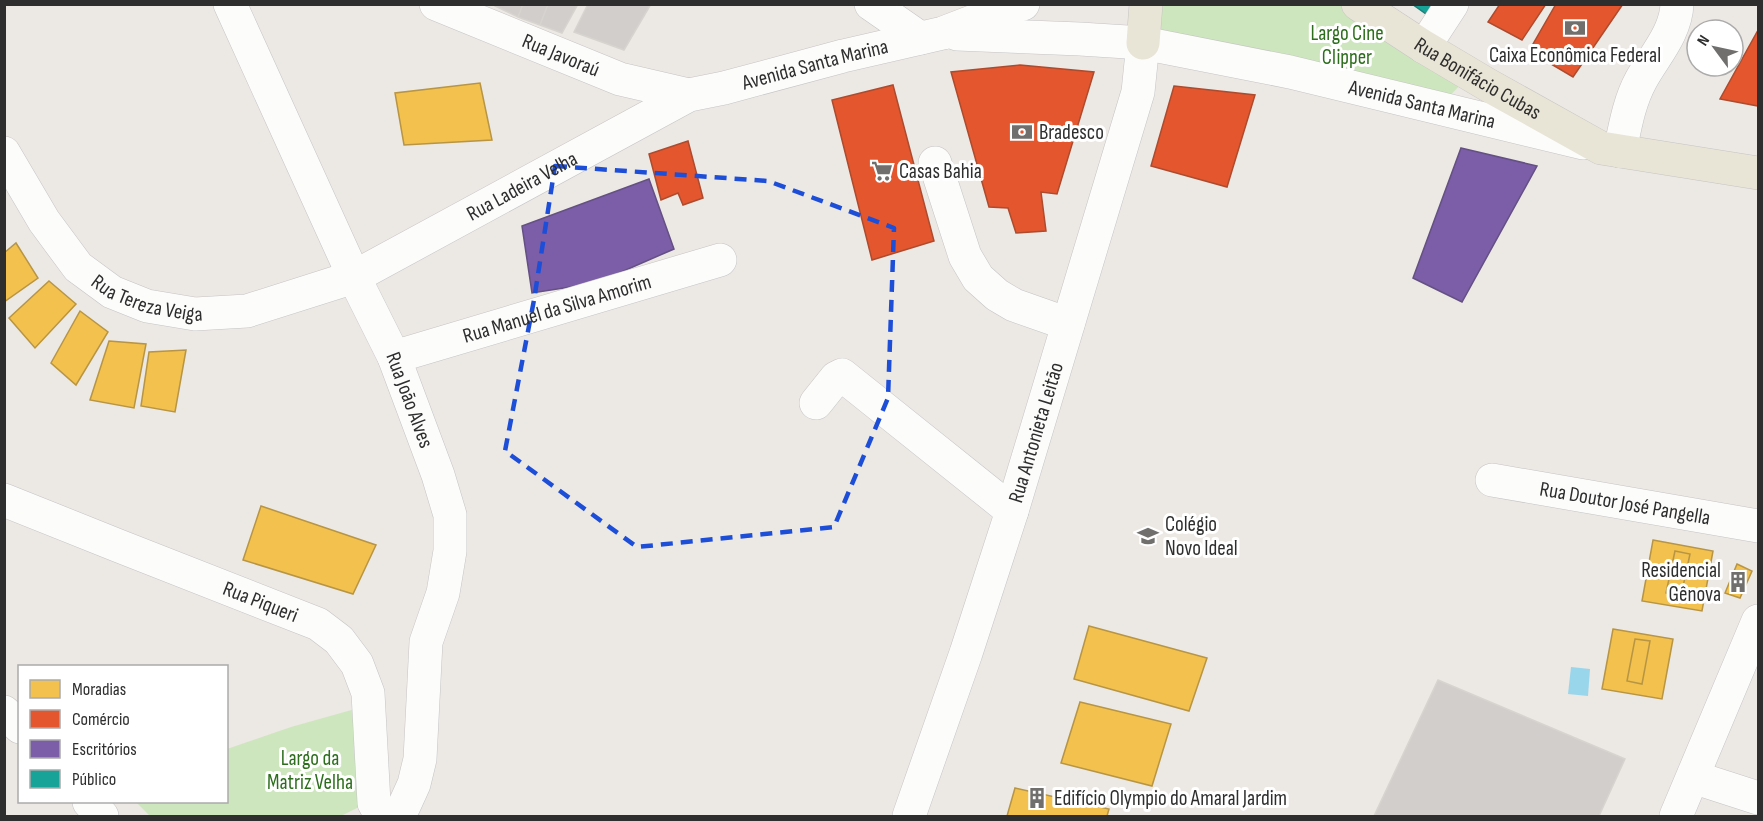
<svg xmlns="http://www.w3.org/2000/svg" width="1763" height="821" viewBox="0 0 1763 821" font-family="'Sofia Sans Condensed',sans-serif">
  <rect width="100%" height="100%" fill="#ece8e4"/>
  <path fill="#cee6be" d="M 1146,5 L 1358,5 L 1464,81 L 1438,108 L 1143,43 Z
    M 355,709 L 359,807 L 341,816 L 150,816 L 136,802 L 226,802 L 227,749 L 291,727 Z"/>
  <path fill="#99d6ec" d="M 1571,667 L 1590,669 L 1588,696 L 1568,694 Z"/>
  <path fill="#f2c14e" stroke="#b79544" stroke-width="1.5" d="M 480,83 L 492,140 L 404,145 L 395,93 Z
    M 16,243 L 38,278 L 4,302 L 4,253 Z
    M 49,281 L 76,304 L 35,348 L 9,318 Z
    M 80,311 L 108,332 L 76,385 L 51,363 Z
    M 109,341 L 146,344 L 134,408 L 90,400 Z
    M 186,350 L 175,412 L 141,406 L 149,352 Z
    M 261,506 L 376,545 L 353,594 L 243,560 Z
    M 1653,540 L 1713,551 L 1702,611 L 1642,601 Z
    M 1675,551 L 1690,554 L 1681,596 L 1666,593 Z
    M 1737,564 L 1752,571 L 1740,598 L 1725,593 Z
    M 1089,626 L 1207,658 L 1189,711 L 1074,679 Z
    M 1613,629 L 1673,639 L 1662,699 L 1602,689 Z
    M 1635,639 L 1650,641 L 1642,684 L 1627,681 Z
    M 1080,702 L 1171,724 L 1152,786 L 1061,763 Z
    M 1015,788 L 1109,809 L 1107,816 L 1007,816 Z"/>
  <path fill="#e4572e" stroke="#ad4b2e" stroke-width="1.5" d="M 1500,4 L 1546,4 L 1522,40 L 1488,22 Z
    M 1556,4 L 1623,4 L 1573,77 L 1529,51 Z
    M 1757,32 L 1758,33 L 1758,106 L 1720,99 Z
    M 1020,65 L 1094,72 L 1057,194 L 1041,192 L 1046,231 L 1016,233 L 1008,208 L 989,207 L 951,72 Z
    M 893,85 L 934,241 L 872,260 L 832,100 Z
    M 1174,86 L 1255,95 L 1227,187 L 1151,166 Z
    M 688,141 L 703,198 L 683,205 L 678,193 L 661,200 L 649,154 Z"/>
  <path fill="#7b5ea7" stroke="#645083" stroke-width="1.5" d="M 1461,148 L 1537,166 L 1462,302 L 1413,278 Z
    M 649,179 L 674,249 L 596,283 L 532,293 L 522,226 Z"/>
  <path fill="#17a398" stroke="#1e8078" stroke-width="1.5" d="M 1412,4 L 1442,4 L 1433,19 Z"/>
  <path fill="#d1cecb" stroke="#d7d4d0" stroke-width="1.5" d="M 496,4 L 523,4 L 518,17 L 495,6 Z
    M 523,4 L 548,4 L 540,25 L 518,17 Z
    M 548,4 L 578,4 L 562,33 L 540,25 Z
    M 588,4 L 651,4 L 624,50 L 574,32 Z
    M 1438,680 L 1625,759 L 1599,816 L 1374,816 Z"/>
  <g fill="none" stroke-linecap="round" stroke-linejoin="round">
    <defs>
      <g id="minor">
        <path id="s1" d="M 230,4 L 354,277 L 394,357 L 438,475 L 450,515 L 450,551 L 443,593 L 426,642 L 420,759 L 414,784 L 404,806 L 394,816"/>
        <path id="s2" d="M 436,4 L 620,79 L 689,95"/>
        <path d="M 871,4 L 920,38"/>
        <path id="s3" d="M 957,34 L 1080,39 L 1143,43 L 1290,72 L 1583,143"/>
        <path d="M 1424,47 L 1452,4"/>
        <path d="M 1620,151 C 1625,127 1629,102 1641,80 C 1654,56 1676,33 1677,4"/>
        <path id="s4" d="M 4,153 L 44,221 L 78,267 L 112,292 L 147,306 L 195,314 L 247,311 L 354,277 L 689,95 L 724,88 L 843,56 L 943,33 L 1000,11 L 1023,4"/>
        <path d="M 935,163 L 965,256 L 978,278 L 997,295 L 1014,305 L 1068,324"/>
        <path id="s5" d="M 394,357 L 720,260"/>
        <path d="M 816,403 L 836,378 L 842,375 L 1012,511"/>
        <path id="s6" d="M 1492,480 L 1758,526"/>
        <path id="s7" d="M 4,500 L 119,546 L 318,624 L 339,640 L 357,664 L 368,693 L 374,803 L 381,816"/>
        <path d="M 4,712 L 20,727"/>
        <path d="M 1693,777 L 1758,798"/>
        <path d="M 89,802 L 102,816"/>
        <path id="s8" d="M 909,816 L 966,653 L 1012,511 L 1138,92 L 1143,43"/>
        <path d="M 1676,816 L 1758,621"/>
      </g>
      <g id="major">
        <path id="s9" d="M 1358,4 L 1424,47 L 1488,85 L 1601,148 L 1758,173"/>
        <path d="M 1143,43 L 1146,4"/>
      </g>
    </defs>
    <use href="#minor" stroke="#c5c4c5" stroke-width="34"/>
    <use href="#major" stroke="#c6c5c4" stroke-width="34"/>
    <use href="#minor" stroke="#fcfcfb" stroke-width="33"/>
    <use href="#major" stroke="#e8e4d6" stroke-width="33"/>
  </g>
  <path fill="none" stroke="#1d4ed8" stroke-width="4.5" stroke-dasharray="12 8" stroke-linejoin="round" d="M 555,166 L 768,181 L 894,228 L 888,398 L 834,527 L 637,547 L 505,451 L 534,300 Z"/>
  <defs>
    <symbol id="bank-bare" viewBox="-9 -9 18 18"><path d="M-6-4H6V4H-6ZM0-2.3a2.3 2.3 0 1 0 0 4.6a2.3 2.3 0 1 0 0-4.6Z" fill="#706f6e" stroke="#fff" stroke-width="2.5" paint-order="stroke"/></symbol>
    <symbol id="supermarket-bare" viewBox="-9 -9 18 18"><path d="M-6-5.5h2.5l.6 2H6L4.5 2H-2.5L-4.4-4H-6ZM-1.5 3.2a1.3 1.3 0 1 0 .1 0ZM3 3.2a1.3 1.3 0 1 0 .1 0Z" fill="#706f6e" stroke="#fff" stroke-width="2.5" paint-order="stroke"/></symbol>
    <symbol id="school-bare" viewBox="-9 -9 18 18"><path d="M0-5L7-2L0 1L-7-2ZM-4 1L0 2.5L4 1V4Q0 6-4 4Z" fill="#706f6e" stroke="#fff" stroke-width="2.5" paint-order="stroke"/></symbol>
    <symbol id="building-bare" viewBox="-9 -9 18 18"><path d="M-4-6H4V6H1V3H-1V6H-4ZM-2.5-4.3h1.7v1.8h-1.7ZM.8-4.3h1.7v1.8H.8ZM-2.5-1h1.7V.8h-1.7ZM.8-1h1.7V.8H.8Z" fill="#706f6e" stroke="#fff" stroke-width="2.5" paint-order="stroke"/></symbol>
  </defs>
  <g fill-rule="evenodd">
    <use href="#bank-bare" x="1560" y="13" width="30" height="30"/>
    <use href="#bank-bare" x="1007" y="117" width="30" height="30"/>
    <use href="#supermarket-bare" x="867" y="156" width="30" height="30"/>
    <use href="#school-bare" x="1133" y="521" width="30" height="30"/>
    <use href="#building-bare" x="1723" y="567" width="30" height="30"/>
    <use href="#building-bare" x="1022" y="783" width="30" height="30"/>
  </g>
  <g text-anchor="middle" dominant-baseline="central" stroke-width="6" stroke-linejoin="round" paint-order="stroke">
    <g font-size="21" fill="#2c6e1b" stroke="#fff">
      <text x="1347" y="33">Largo Cine<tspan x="1347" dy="24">Clipper</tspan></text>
      <text x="310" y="758">Largo da<tspan x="310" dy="24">Matriz Velha</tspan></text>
    </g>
    <g font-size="21" fill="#2e2e2e" stroke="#fff">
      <text stroke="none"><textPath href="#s2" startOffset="135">Rua Javoraú</textPath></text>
      <text stroke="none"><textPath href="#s4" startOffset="940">Avenida Santa Marina</textPath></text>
      <text stroke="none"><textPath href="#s9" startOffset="141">Rua Bonifácio Cubas</textPath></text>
      <text stroke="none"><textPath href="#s3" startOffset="472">Avenida Santa Marina</textPath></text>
      <text stroke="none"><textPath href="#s4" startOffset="620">Rua Ladeira Velha</textPath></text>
      <text stroke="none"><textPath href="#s4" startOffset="214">Rua Tereza Veiga</textPath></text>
      <text stroke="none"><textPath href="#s5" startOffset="170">Rua Manuel da Silva Amorim</textPath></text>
      <text stroke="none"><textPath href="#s1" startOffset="435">Rua João Alves</textPath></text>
      <text stroke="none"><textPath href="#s8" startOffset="404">Rua Antonieta Leitão</textPath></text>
      <text stroke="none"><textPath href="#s6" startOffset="135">Rua Doutor José Pangella</textPath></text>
      <text stroke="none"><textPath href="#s7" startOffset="276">Rua Piqueri</textPath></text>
    </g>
    <g font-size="21" fill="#2e2e2e" stroke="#fff" text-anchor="start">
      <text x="1575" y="55" text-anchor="middle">Caixa Econômica Federal</text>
      <text x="1039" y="132">Bradesco</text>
      <text x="899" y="171">Casas Bahia</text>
      <text x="1165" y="524">Colégio<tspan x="1165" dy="24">Novo Ideal</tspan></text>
      <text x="1721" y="570" text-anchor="end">Residencial<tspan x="1721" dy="24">Gênova</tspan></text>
      <text x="1054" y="798">Edifício Olympio do Amaral Jardim</text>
    </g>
  </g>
  <rect width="1763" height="821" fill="none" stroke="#2e2e2e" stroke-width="12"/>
  <rect x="18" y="665" width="210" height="138" fill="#ffffff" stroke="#ababab" stroke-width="1.5"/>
  <rect x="30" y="680" width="30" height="18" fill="#f2c14e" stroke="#ababab" stroke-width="1.5"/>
  <text x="72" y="695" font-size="18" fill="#2e2e2e">Moradias</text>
  <rect x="30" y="710" width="30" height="18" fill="#e4572e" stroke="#ababab" stroke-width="1.5"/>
  <text x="72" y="725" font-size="18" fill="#2e2e2e">Comércio</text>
  <rect x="30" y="740" width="30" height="18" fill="#7b5ea7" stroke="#ababab" stroke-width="1.5"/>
  <text x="72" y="755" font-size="18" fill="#2e2e2e">Escritórios</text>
  <rect x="30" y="770" width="30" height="18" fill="#17a398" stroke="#ababab" stroke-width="1.5"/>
  <text x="72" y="785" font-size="18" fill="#2e2e2e">Público</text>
  <g transform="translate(1715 48) rotate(303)"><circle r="28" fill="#ffffff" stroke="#ababab" stroke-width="1.5"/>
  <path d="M0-4.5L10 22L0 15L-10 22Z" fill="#706f6e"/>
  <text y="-9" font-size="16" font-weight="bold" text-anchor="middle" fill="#2e2e2e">N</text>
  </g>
</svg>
